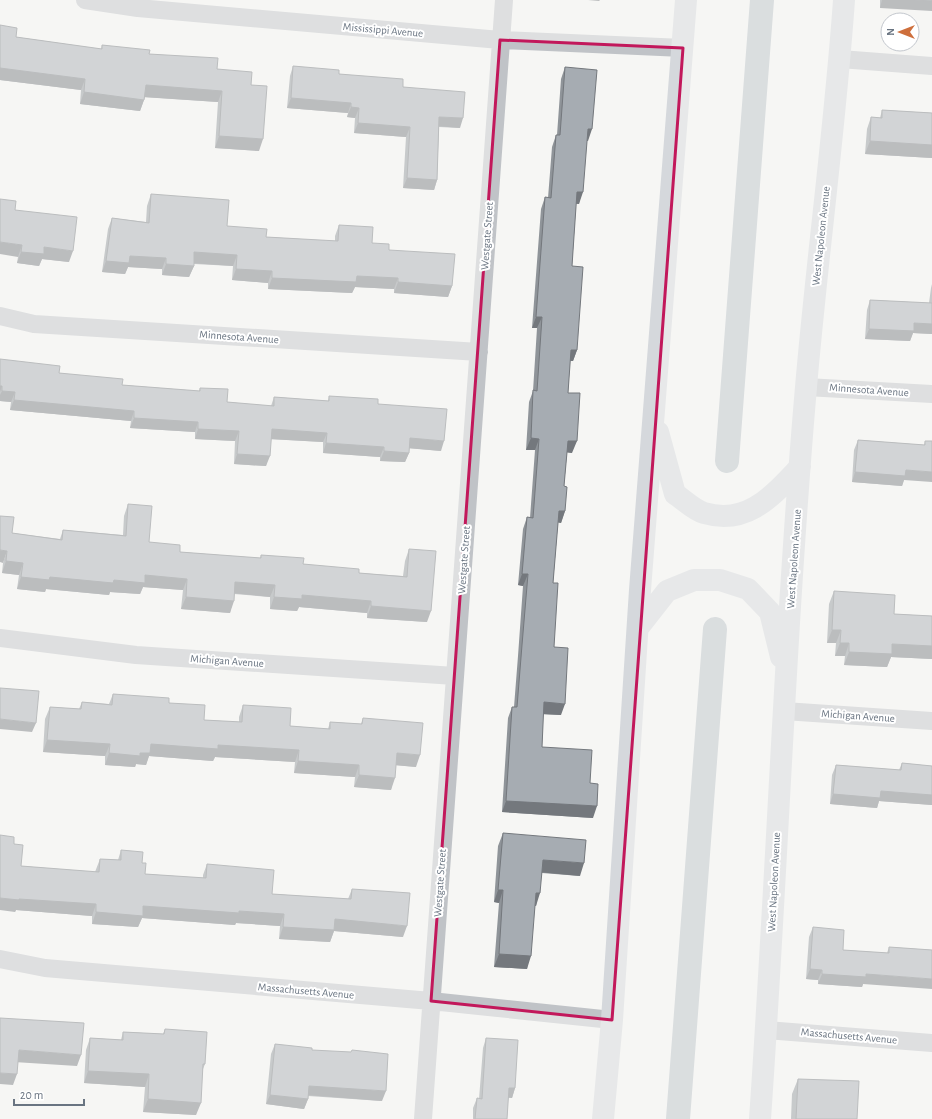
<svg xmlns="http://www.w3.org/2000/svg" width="932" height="1119" viewBox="0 0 932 1119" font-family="'Alegreya Sans',sans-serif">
  <rect width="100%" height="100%" fill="#f6f6f4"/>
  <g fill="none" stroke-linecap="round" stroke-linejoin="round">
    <path stroke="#b8c0c6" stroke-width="24" d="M 727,461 L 762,0
      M 678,1119 L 715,629"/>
    <path stroke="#c0c3c7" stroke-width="18" d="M 85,0 L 138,8 L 500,40 L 683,48
      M 840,59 L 932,66
      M 0,316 L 34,324 L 479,352
      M 806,387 L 932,394
      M 0,638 L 136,655 L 455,676
      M 784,711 L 932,721
      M 0,959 L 45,968 L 431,1001 L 612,1020
      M 766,1030 L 932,1043
      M 423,1119 L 504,0"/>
    <path stroke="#d5d8dc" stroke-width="22" d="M 658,432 L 675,494 C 684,500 694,510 704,513 C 748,526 773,495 800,467
      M 638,628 L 667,591 L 694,580 L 720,580 L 748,589 L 770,612 L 781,657
      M 603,1119 L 612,1020 L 640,590 L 686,0
      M 760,1119 C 777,875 785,631 806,387 C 817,258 835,129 844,0"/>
  </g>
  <path fill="#8f9499" d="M 880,0 L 932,0 L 880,8 Z
    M 0,25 L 16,37 L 101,49 L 102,45 L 149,54 L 217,69 L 251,85 L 259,151 L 215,148 L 218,102 L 145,97 L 140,111 L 80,104 L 81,90 L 0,80 Z
    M 293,66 L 339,74 L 403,87 L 460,128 L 439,127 L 437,180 L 434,190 L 403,188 L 406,137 L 354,133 L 355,118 L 347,117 L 348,113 L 287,108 L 290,76 Z
    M 565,67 L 588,141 L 587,141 L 579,204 L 576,204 L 572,266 L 577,350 L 573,361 L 570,361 L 568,393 L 572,453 L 567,452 L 564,486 L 565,511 L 561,523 L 558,522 L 553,583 L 554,647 L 561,715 L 543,714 L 542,747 L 590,783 L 593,818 L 502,812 L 508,718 L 512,707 L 514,707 L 518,656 L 523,586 L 518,585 L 523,529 L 527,517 L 530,518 L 535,450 L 526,450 L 529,402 L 533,391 L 537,328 L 532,328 L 541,209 L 545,197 L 548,198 L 552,147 L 556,135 L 557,135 L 561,79 Z
    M 882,110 L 932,113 L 932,158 L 865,154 L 867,129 L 871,117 L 880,118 Z
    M 151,194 L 227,226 L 266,237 L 335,241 L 335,236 L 339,225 L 372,243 L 389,250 L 452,286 L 448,297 L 394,293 L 394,289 L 355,287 L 352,293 L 268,289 L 268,283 L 232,280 L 233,266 L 194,264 L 194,266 L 189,277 L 162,275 L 162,269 L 128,267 L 125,274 L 102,272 L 108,229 L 112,218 L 146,222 L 147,206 Z
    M 15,210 L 69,262 L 42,259 L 39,266 L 17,263 L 18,257 Z
    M 932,284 L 932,334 L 913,333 L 910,341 L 865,339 L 867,310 L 870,300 L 929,303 L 931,288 Z
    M 0,359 L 59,373 L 122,385 L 199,391 L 200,388 L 227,402 L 271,406 L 274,397 L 328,401 L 329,396 L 378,404 L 441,451 L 409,448 L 409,453 L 405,462 L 380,461 L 380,457 L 323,453 L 323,442 L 271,439 L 266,466 L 234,464 L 235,441 L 195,439 L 195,432 L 130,428 L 131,421 L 10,410 L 11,402 L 0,401 Z
    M 858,440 L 924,445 L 925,441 L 932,441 L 904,480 L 902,486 L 852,482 L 854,450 Z
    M 128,504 L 149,542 L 180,552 L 260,558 L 261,555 L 303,564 L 359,573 L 403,576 L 405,561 L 409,549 L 427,622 L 367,618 L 367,613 L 299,607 L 297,611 L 270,609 L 270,597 L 234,594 L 230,613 L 181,609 L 183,590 L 143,587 L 140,594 L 110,592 L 109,595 L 46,589 L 45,592 L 17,589 L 19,575 L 2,573 L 3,563 L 12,533 L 60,539 L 63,530 L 123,535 L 124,516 Z
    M 834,591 L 894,614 L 932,616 L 932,659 L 891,657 L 887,667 L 844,665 L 845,656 L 835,656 L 836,643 L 827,643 L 829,604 Z
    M 113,694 L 169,703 L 204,720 L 239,722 L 239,717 L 243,705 L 290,726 L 328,729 L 330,722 L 361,724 L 363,718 L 416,767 L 396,765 L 391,790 L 354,787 L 355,777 L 294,773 L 295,762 L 215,757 L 213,761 L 149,756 L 146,765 L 136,764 L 135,767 L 105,765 L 105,756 L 43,752 L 45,719 L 50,707 L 79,709 L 82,702 L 109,704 Z
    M 902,763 L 932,766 L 932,805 L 879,801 L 877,808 L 830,804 L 832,775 L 836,765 L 899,770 Z
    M 503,833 L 580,876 L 542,873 L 536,906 L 535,905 L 527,969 L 494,967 L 499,903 L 494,902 L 498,846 Z
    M 14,844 L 21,866 L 95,872 L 100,859 L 118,860 L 121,850 L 142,863 L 145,874 L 203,878 L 203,875 L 207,864 L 272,894 L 348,899 L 352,889 L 403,937 L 334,931 L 330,942 L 279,939 L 280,926 L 236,923 L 235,925 L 142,918 L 138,927 L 92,924 L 92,916 L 16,910 L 15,912 Z
    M 813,927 L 843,950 L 887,953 L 889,947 L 932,950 L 863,984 L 862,987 L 818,984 L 818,980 L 806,979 L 809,937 Z
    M 165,1029 L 205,1064 L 203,1069 L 196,1115 L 143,1112 L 145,1087 L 84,1083 L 86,1050 L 90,1038 L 121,1040 L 123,1032 L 163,1034 Z
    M 486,1038 L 515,1088 L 512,1098 L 508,1098 L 507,1119 L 473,1119 L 473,1108 L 477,1098 L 479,1099 L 483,1048 Z
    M 275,1044 L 312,1050 L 382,1101 L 308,1096 L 308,1099 L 304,1109 L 266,1104 L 271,1054 Z
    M 798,1079 L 857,1119 L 791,1119 L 792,1094 Z"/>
  <path fill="#74787d" d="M 588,0 L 600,0 L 599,1 Z
    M 882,0 L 914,0 L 932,1 L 932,11 L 880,8 Z
    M 0,68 L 85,79 L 81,90 L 0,80 Z
    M 146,85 L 222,91 L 218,102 L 142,97 Z
    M 84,92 L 144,100 L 140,111 L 80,104 Z
    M 291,98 L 351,103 L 348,113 L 287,108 Z
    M 351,107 L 359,108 L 355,118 L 347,117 Z
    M 439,117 L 463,118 L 460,128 L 436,126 Z
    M 358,123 L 410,127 L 406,137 L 354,133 Z
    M 588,129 L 592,129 L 588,141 L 584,141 Z
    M 219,136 L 263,139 L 259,151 L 215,148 Z
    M 870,141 L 932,145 L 932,158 L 865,154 Z
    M 407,178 L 437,180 L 434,190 L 403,188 Z
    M 577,192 L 583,192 L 579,204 L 573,203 Z
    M 0,242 L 22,245 L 18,257 L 0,254 Z
    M 44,247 L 73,251 L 69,262 L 42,259 L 39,266 L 17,263 L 21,252 Z
    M 194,252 L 237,255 L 233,266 L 190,263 Z
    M 130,256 L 166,258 L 162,269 L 128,267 L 125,274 L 102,272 L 106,261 Z
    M 166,264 L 194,266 L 189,277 L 162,275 Z
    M 236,269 L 272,271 L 268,283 L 232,280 Z
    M 357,276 L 398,278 L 394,289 L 355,287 L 352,293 L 268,289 L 272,278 Z
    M 398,282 L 452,286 L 448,297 L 394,293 Z
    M 536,317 L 542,317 L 537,328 L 532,328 Z
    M 914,323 L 932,324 L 932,334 L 913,333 L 910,341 L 865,339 L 869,329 Z
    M 571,350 L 577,350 L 573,361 L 567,361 Z
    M 0,386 L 2,386 L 0,392 Z
    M 2,391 L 15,392 L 11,402 L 0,401 L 0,395 Z
    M 14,400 L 134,411 L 131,421 L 10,410 Z
    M 134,418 L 198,422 L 195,432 L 130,428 Z
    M 198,429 L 239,431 L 235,441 L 195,439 Z
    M 272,429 L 327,433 L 323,442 L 268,439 Z
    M 410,438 L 444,441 L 441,451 L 406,448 Z
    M 531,438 L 539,439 L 535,450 L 526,450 Z
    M 568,441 L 577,441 L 572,453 L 563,452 Z
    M 326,443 L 384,447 L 380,457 L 323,453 Z
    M 384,451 L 409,453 L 405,462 L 380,461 Z
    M 237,454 L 270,456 L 266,466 L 234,464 Z
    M 906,470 L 932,472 L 932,482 L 904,480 L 902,486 L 852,482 L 855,472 Z
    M 559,511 L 565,511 L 561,523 L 555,522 Z
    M 0,550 L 7,551 L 3,563 L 0,562 Z
    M 6,561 L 23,563 L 19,575 L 2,573 Z
    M 522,574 L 528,574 L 523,586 L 518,585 Z
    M 145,575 L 187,579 L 183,590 L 143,587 L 140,594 L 110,592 L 109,595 L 46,589 L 45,592 L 17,589 L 21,577 L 50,577 L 114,580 Z
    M 235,582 L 275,585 L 270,597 L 231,593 Z
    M 302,595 L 371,601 L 367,613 L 299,607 L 297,611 L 270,609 L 274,597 Z
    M 186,597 L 234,601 L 230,613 L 181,609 Z
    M 371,606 L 431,611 L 427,622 L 367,618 Z
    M 832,630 L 841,630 L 836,643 L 827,643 Z
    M 840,643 L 849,643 L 845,656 L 835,656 Z
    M 892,644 L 932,646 L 932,659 L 891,657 L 887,667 L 844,665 L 849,652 Z
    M 544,702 L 565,704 L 561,715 L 540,714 Z
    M 0,719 L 36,723 L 32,732 L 0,729 Z
    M 47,740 L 110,744 L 105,756 L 43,752 Z
    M 151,744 L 218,745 L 299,750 L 295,762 L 215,757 L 213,761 L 149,756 L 146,765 L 136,764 L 135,767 L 105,765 L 109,753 L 140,753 Z
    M 397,753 L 420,755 L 416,767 L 393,765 Z
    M 298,761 L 359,765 L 355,777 L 294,773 Z
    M 359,775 L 395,778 L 391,790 L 354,787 Z
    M 881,791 L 932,795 L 932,805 L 879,801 L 877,808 L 830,804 L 833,794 Z
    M 506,801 L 597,806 L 593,818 L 502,812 Z
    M 543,860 L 584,863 L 580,876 L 538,872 Z
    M 498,890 L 503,890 L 499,903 L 494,902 Z
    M 536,893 L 540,893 L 536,906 L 531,905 Z
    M 0,898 L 19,899 L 96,904 L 92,916 L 16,910 L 15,912 L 0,910 Z
    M 143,906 L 239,911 L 284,914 L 280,926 L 236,923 L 235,925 L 142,918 L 138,927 L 92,924 L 96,912 Z
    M 335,919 L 407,926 L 403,937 L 334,931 L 330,942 L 279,939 L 283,927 Z
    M 499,954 L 531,956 L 527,969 L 494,967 Z
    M 810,969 L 822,970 L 818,980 L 806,979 Z
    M 822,974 L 866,974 L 932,979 L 932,989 L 863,984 L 862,987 L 818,984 Z
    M 19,1050 L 81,1055 L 77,1066 L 14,1062 Z
    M 88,1071 L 149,1074 L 145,1087 L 84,1083 Z
    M 0,1073 L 17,1074 L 13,1085 L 0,1084 Z
    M 309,1086 L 386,1091 L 382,1101 L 306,1095 Z
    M 509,1088 L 515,1088 L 512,1098 L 506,1097 Z
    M 270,1095 L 308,1099 L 304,1109 L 266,1104 Z
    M 148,1099 L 201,1103 L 196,1115 L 143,1112 Z"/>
  <path fill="#a6acb2" stroke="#74787d" d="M 914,0 L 932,0 L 932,1 Z
    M 0,25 L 17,28 L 16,37 L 102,49 L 102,45 L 150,50 L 149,54 L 218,58 L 217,69 L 252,72 L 251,85 L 267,86 L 263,139 L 219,136 L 222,91 L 146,85 L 144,100 L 84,92 L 85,79 L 0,68 Z
    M 293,66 L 339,70 L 339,74 L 403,79 L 403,87 L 465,92 L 463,118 L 439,117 L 437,180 L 407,178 L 410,127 L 358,123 L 359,108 L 351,107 L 351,103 L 291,98 Z
    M 565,67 L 597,70 L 592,129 L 588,129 L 583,192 L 577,192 L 572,266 L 583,267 L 577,350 L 571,350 L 568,393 L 580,393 L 577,441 L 568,441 L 564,486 L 567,487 L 565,511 L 559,511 L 553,583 L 558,583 L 554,647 L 568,648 L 565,704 L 544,702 L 542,747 L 592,750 L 590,783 L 598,784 L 597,806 L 506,801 L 512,707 L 517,707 L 522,645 L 528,574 L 522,574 L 527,517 L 533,518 L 539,439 L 531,438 L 533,390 L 537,391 L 542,317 L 536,317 L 545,197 L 551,198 L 556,135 L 560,135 Z
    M 882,110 L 932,113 L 932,145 L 870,141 L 871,117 L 882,118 Z
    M 151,194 L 229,200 L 227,226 L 267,229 L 266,237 L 338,241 L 339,225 L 373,227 L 372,243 L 389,244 L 389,250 L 455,254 L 452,286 L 398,282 L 398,278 L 357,276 L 356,282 L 272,278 L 272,271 L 236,269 L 237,255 L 194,252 L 194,266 L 166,264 L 166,258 L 130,256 L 129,263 L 106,261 L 112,218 L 149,223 Z
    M 0,199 L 16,201 L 15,210 L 77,217 L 73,251 L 44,247 L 44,254 L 21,252 L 22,245 L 0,242 Z
    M 870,300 L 932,303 L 932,324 L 914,323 L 914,331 L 869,329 Z
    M 0,359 L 60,366 L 59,373 L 123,379 L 122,385 L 200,391 L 200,388 L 228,389 L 227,402 L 274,406 L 274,397 L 329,401 L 329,396 L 378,399 L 378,404 L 447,409 L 444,441 L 410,438 L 409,453 L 384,451 L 384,447 L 326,443 L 327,433 L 272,429 L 270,456 L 237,454 L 239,431 L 198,429 L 198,422 L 134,418 L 134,411 L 14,400 L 15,392 L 2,391 L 2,386 L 0,386 Z
    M 858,440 L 925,445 L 925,441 L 932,441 L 932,472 L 906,470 L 905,476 L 855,472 Z
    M 128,504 L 152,506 L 149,542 L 180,545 L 180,552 L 261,558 L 261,555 L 304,558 L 303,564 L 359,569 L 359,573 L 407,577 L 409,549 L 436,551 L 431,611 L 371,606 L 371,601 L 302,595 L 302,599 L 274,597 L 275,585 L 235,582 L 234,601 L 186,597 L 187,579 L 145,575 L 145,583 L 114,580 L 113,583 L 50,577 L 49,580 L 21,577 L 23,563 L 6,561 L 7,551 L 0,550 L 0,516 L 14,517 L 12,533 L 62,540 L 63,530 L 126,536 Z
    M 834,591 L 895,595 L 894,614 L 932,616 L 932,646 L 892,644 L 892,654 L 849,652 L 849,643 L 840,643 L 841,630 L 832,630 Z
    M 0,688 L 39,691 L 36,723 L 0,719 Z
    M 113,694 L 169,698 L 169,703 L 205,705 L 204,720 L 242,722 L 243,705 L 291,708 L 290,726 L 330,729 L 330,722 L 362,724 L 363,718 L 423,723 L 420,755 L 397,753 L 395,778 L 359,775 L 359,765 L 298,761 L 299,750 L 218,745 L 218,749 L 151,744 L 150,753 L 140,753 L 140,756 L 109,753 L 110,744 L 47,740 L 50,707 L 81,709 L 82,702 L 112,705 Z
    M 902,763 L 932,766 L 932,795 L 881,791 L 880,798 L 833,794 L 836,765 L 901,770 Z
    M 503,833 L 586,840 L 584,863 L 543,860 L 540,893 L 536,893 L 531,956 L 499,954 L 503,890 L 498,890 Z
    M 0,835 L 14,837 L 14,844 L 23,845 L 21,866 L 99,872 L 100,859 L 121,860 L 121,850 L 143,852 L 142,863 L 146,863 L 145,874 L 206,878 L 207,864 L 274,870 L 272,894 L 351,899 L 352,889 L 410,893 L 407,926 L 335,919 L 334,930 L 283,927 L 284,914 L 239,911 L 239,913 L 143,906 L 143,916 L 96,912 L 96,904 L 19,899 L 19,900 L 0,898 Z
    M 813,927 L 844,930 L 843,950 L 889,953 L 889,947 L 932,950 L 932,979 L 866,974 L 866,977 L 822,974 L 822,970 L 810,969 Z
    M 0,1018 L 84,1023 L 81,1055 L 19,1050 L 17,1074 L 0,1073 Z
    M 165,1029 L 207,1032 L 205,1064 L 203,1064 L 201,1103 L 148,1099 L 149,1074 L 88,1071 L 90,1038 L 123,1040 L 123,1032 L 164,1034 Z
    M 486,1038 L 518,1040 L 515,1088 L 509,1088 L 507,1119 L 475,1119 L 477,1098 L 482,1099 Z
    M 275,1044 L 312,1048 L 312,1050 L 351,1052 L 352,1050 L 388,1054 L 386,1091 L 309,1086 L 308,1099 L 270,1095 Z
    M 798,1079 L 859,1081 L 857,1119 L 796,1119 Z"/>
  <path d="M0 0H932V1119H0ZM 500,40 L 683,48 L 612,1020 L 431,1001 Z" fill="#f6f6f4" fill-opacity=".55" fill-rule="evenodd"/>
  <path fill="none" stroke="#c2185b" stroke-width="3" stroke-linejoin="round" d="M 500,40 L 683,48 L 612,1020 L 431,1001 Z"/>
  <g text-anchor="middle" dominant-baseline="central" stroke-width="4" stroke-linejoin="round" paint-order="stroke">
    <g font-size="11" fill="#697481" stroke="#fff">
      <text transform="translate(383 30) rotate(5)">Mississippi Avenue</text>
      <text transform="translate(487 236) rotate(-86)">Westgate Street</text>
      <text transform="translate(821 236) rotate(-84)">West Napoleon Avenue</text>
      <text transform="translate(239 337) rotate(4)">Minnesota Avenue</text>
      <text transform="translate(869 390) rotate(4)">Minnesota Avenue</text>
      <text transform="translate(794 559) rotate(-86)">West Napoleon Avenue</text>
      <text transform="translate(464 560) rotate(-86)">Westgate Street</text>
      <text transform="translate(227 661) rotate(4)">Michigan Avenue</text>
      <text transform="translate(858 716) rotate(4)">Michigan Avenue</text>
      <text transform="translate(774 882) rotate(-87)">West Napoleon Avenue</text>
      <text transform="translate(440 883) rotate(-86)">Westgate Street</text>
      <text transform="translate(306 991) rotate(5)">Massachusetts Avenue</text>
      <text transform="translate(849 1036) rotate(5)">Massachusetts Avenue</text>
    </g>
  </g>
  <g transform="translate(900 32) rotate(270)"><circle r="19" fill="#ffffff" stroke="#c3c7cd"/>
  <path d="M0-3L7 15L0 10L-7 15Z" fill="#ce6f3c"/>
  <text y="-6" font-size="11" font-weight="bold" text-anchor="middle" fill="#697481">N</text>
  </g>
  <path d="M14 1099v6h70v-6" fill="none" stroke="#697481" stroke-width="2"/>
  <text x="20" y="1099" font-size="12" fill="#697481" stroke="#ffffff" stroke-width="3" paint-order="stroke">20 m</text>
</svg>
